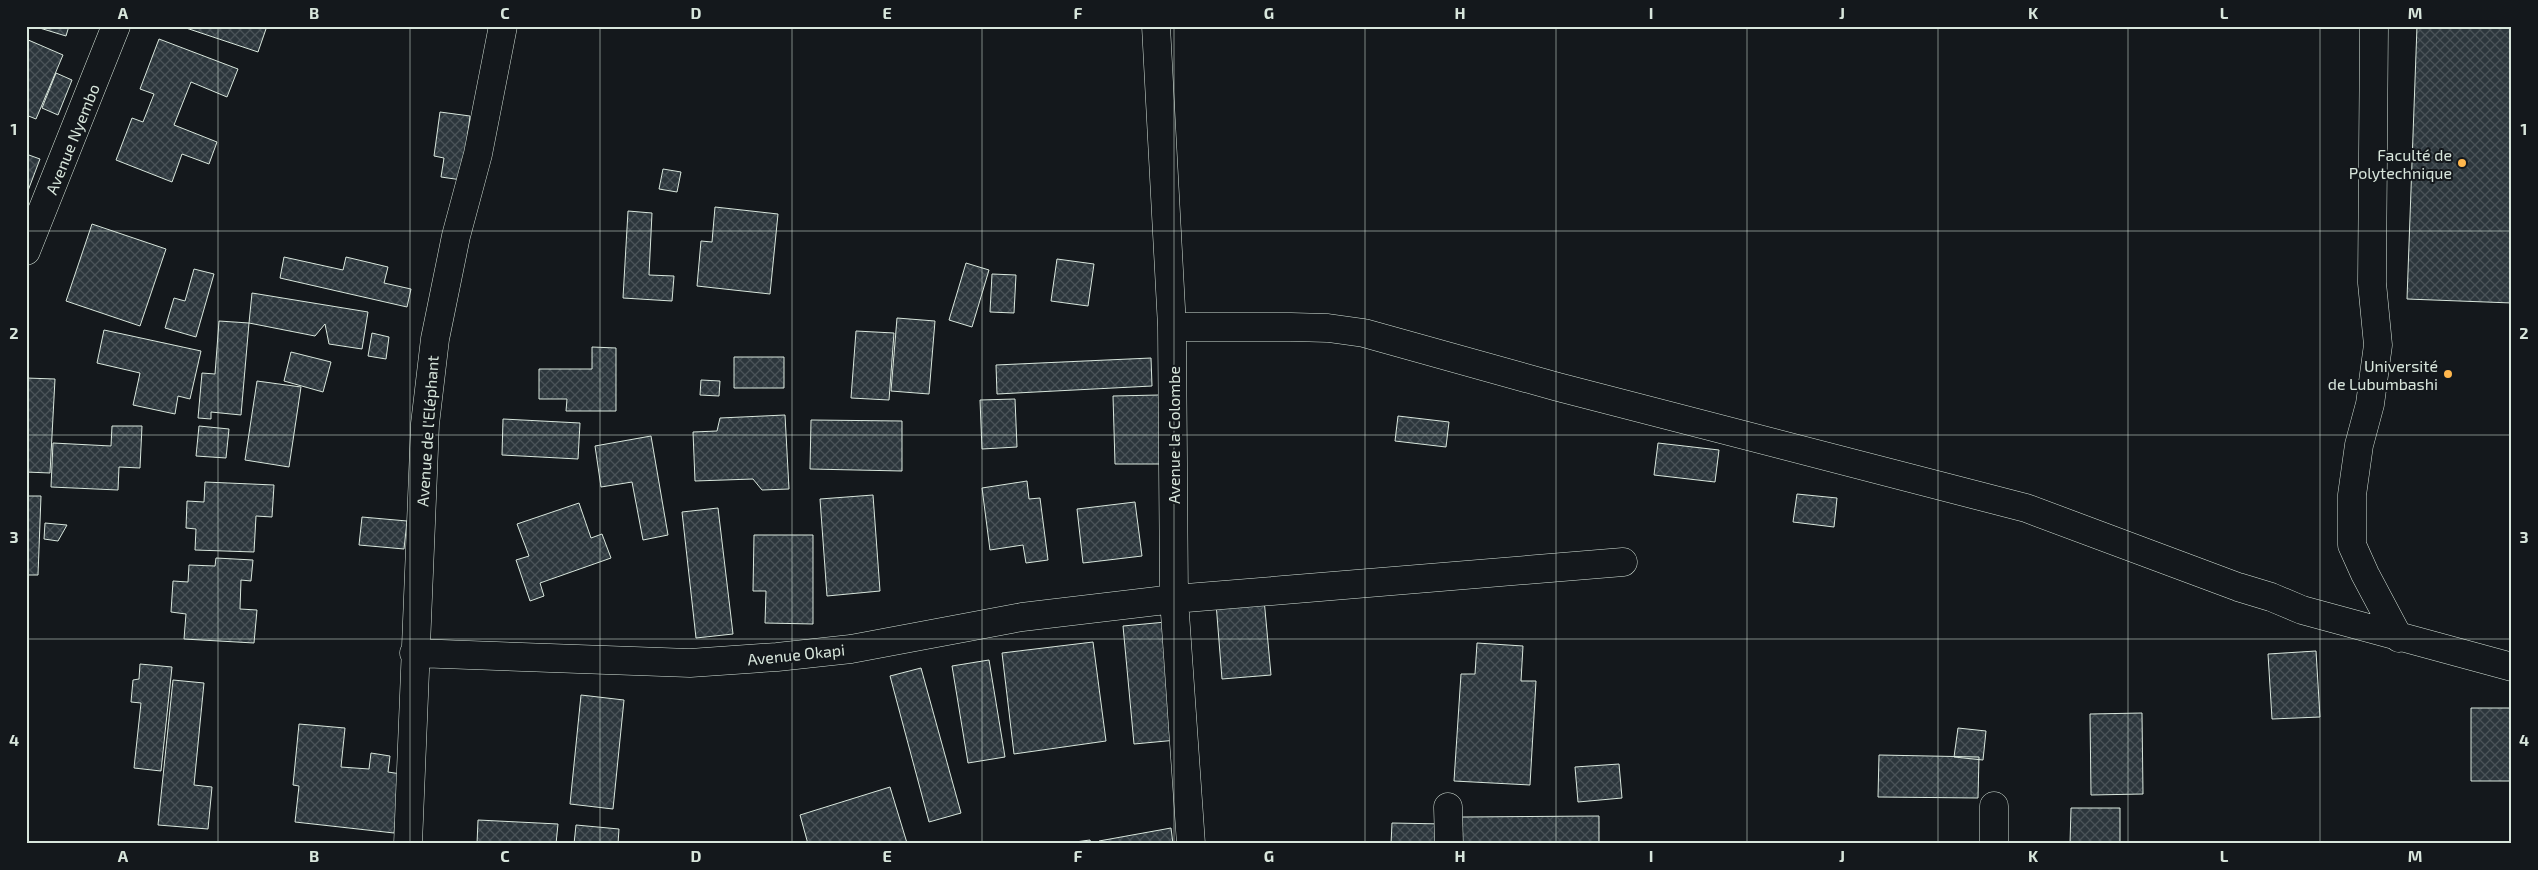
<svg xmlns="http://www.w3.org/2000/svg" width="2538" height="870" viewBox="0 0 2538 870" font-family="'Exo 2',sans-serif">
  <defs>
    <pattern id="building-cross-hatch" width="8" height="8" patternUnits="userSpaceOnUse" patternTransform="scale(1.25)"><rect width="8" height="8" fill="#2c363c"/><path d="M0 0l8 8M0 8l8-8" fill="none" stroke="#4a5358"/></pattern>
  </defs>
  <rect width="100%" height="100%" fill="#14181c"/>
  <path fill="url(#building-cross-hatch)" stroke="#d8e6dc" d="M 33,26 L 69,26 L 66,36 Z
    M 180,26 L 267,26 L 258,52 Z
    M 2417,26 L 2512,26 L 2512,303 L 2407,299 Z
    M 26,39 L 63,55 L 36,119 L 26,115 Z
    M 159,39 L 238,69 L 227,97 L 191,82 L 174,125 L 217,142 L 209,164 L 182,154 L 172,182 L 116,160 L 132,118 L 143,122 L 154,94 L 140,89 Z
    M 56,73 L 72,80 L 58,115 L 42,108 Z
    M 440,112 L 470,116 L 462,180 L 441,177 L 444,158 L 434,156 Z
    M 26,154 L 40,159 L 26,196 Z
    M 663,169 L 681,172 L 677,192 L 659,189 Z
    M 715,207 L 778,214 L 770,294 L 697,286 L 701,241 L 712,242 Z
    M 628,211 L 652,213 L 649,275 L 674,276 L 672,301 L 623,298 Z
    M 92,224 L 166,249 L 140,326 L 66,301 Z
    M 284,257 L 343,270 L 346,257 L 388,267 L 384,283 L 411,289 L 407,307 L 280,278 Z
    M 1057,259 L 1094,264 L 1088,306 L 1051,301 Z
    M 966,263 L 989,270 L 972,327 L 949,320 Z
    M 194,269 L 214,274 L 196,337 L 165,328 L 174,298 L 185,301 Z
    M 992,274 L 1016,275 L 1014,313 L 990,312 Z
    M 252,293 L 368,312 L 362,349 L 329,344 L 325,324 L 315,336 L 249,323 Z
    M 897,318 L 935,321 L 929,394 L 891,391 Z
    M 219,321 L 249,323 L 241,415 L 211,412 L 211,419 L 198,418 L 202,373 L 215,374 Z
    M 104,330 L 201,351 L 190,399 L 178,396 L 175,414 L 133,405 L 140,373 L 97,363 Z
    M 856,331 L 894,333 L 889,400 L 851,398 Z
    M 372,333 L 389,337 L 386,359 L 368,356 Z
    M 592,347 L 616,348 L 616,411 L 566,411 L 567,399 L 539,399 L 539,369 L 592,369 Z
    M 291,352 L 331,362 L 323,392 L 284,381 Z
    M 734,357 L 784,357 L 784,388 L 734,388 Z
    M 1151,358 L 1152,386 L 997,394 L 996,365 Z
    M 26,378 L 55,379 L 50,473 L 26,472 Z
    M 701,380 L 720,381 L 719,396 L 700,395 Z
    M 257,381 L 301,387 L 289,467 L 245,460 Z
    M 1159,395 L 1160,464 L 1115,464 L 1113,396 Z
    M 1015,399 L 1017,447 L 982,449 L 980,400 Z
    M 785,415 L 789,489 L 762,490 L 753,479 L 695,481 L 693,432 L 717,431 L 720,418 Z
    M 1398,416 L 1449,422 L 1446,447 L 1395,441 Z
    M 503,419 L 580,423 L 578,459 L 502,455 Z
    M 811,420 L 902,421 L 902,471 L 810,469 Z
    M 112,426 L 142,426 L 140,468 L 119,467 L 118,490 L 51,487 L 53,443 L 111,446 Z
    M 199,426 L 229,429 L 226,458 L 196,456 Z
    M 651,436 L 668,535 L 643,540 L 632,482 L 601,487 L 595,446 Z
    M 1658,443 L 1719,450 L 1715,482 L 1654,475 Z
    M 1027,481 L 1029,499 L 1040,498 L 1048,560 L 1026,563 L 1023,545 L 990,550 L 982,488 Z
    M 205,482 L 274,485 L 272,517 L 256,516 L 254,552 L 195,550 L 196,529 L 186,528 L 187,501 L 204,502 Z
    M 1797,494 L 1837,498 L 1834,527 L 1793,522 Z
    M 873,495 L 880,591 L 827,596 L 820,499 Z
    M 26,496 L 41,496 L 38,575 L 26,575 Z
    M 1135,502 L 1142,556 L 1083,563 L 1077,509 Z
    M 579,503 L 591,538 L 602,534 L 611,558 L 540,583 L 544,596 L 530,601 L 516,560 L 529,556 L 517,524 Z
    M 718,508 L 733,634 L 696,638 L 682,512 Z
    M 362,517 L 407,521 L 404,549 L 359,545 Z
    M 45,523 L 67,525 L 58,541 L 44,539 Z
    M 754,535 L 813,535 L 813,624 L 765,623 L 766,591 L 753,591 Z
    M 216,558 L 253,560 L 251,581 L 241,580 L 240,609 L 257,610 L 254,643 L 184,639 L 186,614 L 171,612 L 173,581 L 188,582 L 189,565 L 215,566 Z
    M 1264,599 L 1271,675 L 1222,679 L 1216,603 Z
    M 1166,622 L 1177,740 L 1134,744 L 1123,626 Z
    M 1093,642 L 1106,741 L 1014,754 L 1002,653 Z
    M 1477,643 L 1523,646 L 1521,681 L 1536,681 L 1530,785 L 1454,781 L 1461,674 L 1475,674 Z
    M 2316,651 L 2320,717 L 2272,719 L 2268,654 Z
    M 989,660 L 1005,757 L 968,763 L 952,666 Z
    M 140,664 L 172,667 L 161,771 L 134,768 L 141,703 L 131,702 L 133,680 L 139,679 Z
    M 921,668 L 961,813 L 929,822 L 890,676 Z
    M 173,680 L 204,683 L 194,785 L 212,787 L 208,829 L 158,825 Z
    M 581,695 L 624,700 L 613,809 L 570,804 Z
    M 2471,708 L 2512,708 L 2512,781 L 2471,781 Z
    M 2142,713 L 2143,794 L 2091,795 L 2090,714 Z
    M 299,724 L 345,728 L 341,767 L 369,769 L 371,753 L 390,756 L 388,772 L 401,774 L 394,833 L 295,822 L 299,786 L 293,785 Z
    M 1958,728 L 1986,731 L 1983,760 L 1954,757 Z
    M 26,735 L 27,735 L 27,823 L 26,823 Z
    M 1879,755 L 1979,757 L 1978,798 L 1878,797 Z
    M 1619,764 L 1622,798 L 1578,802 L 1575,767 Z
    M 890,787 L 907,843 L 808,844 L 800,815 Z
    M 2071,808 L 2120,808 L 2120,844 L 2070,844 Z
    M 1599,816 L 1599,844 L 1462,844 L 1462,817 Z
    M 478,820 L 558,824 L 556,844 L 477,844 Z
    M 1392,823 L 1444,824 L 1444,844 L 1391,844 Z
    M 576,825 L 619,829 L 618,844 L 574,844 Z
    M 1171,828 L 1173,844 L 1099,844 L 1099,841 Z
    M 1090,840 L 1091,844 L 1060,844 Z"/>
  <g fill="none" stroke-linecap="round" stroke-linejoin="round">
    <defs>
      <path id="minor" d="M 1156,26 L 1172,327 L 1174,599 L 1191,844
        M 2374,26 L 2372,283 L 2378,345 L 2370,404 L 2359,445 L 2352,495 L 2352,545 L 2365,574 L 2399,638
        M 26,251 L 116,26
        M 1172,327 L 1291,327 L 1328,328 L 1364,333 L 1558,387 L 2026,508 L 2238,587 L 2271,597 L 2302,610 L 2512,667
        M 414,653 L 690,663 L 777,657 L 851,649 L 1022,617 L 1174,599 L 1623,562
        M 1448,807 L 1449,844
        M 408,844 L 425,424 L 435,339 L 456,236 L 478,154 L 503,26
        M 1994,844 L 1994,806"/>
    </defs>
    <use href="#minor" stroke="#d8e6dc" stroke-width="29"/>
    <use href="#minor" stroke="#14181c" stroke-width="28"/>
  </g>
  <path fill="none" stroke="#d8e6dc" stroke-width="1" stroke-opacity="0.55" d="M 218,26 L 218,844M 410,26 L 410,844M 600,26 L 600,844M 792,26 L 792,844M 982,26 L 982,844M 1174,26 L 1174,844M 1365,26 L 1365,844M 1556,26 L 1556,844M 1747,26 L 1747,844M 1938,26 L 1938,844M 2128,26 L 2128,844M 2320,26 L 2320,844M 26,231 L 2512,231M 26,435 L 2512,435M 26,639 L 2512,639"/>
  <g fill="#ffb74d" stroke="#14181c" stroke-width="2">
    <circle cx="2462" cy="163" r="5"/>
    <circle cx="2448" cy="374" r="5"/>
  </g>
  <g text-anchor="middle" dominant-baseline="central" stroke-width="4" stroke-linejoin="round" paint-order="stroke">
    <g font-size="16" fill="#d8e6dc" stroke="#14181c">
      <text transform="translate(72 139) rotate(-68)">Avenue Nyembo</text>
      <text transform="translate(427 431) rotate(-86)">Avenue de l'Eléphant</text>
      <text transform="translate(1173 435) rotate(-90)">Avenue la Colombe</text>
      <text transform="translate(796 654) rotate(-6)">Avenue Okapi</text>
    </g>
    <g font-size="16" fill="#d8e6dc" stroke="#14181c" text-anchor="end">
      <text x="2452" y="154">Faculté de<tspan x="2452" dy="18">Polytechnique</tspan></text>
      <text x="2438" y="365">Université<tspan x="2438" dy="18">de Lubumbashi</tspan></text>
    </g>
  </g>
  <rect width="2538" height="870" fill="none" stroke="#14181c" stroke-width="55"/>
  <rect x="28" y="28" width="2482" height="814" fill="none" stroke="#d8e6dc" stroke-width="2"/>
  <g font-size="16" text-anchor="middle" font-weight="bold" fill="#d8e6dc">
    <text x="123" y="19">A</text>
    <text x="314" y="19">B</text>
    <text x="505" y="19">C</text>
    <text x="696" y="19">D</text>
    <text x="887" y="19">E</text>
    <text x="1078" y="19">F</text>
    <text x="1269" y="19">G</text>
    <text x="1460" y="19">H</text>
    <text x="1651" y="19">I</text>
    <text x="1842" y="19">J</text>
    <text x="2033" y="19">K</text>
    <text x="2224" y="19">L</text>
    <text x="2415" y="19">M</text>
    <text x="14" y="135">1</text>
    <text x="2524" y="135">1</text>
    <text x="14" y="339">2</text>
    <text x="2524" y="339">2</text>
    <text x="14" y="543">3</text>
    <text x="2524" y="543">3</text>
    <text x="14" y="746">4</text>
    <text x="2524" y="746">4</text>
    <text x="123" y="862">A</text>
    <text x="314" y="862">B</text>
    <text x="505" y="862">C</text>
    <text x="696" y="862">D</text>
    <text x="887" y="862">E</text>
    <text x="1078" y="862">F</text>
    <text x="1269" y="862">G</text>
    <text x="1460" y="862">H</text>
    <text x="1651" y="862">I</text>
    <text x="1842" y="862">J</text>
    <text x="2033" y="862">K</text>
    <text x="2224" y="862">L</text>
    <text x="2415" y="862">M</text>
  </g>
</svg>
